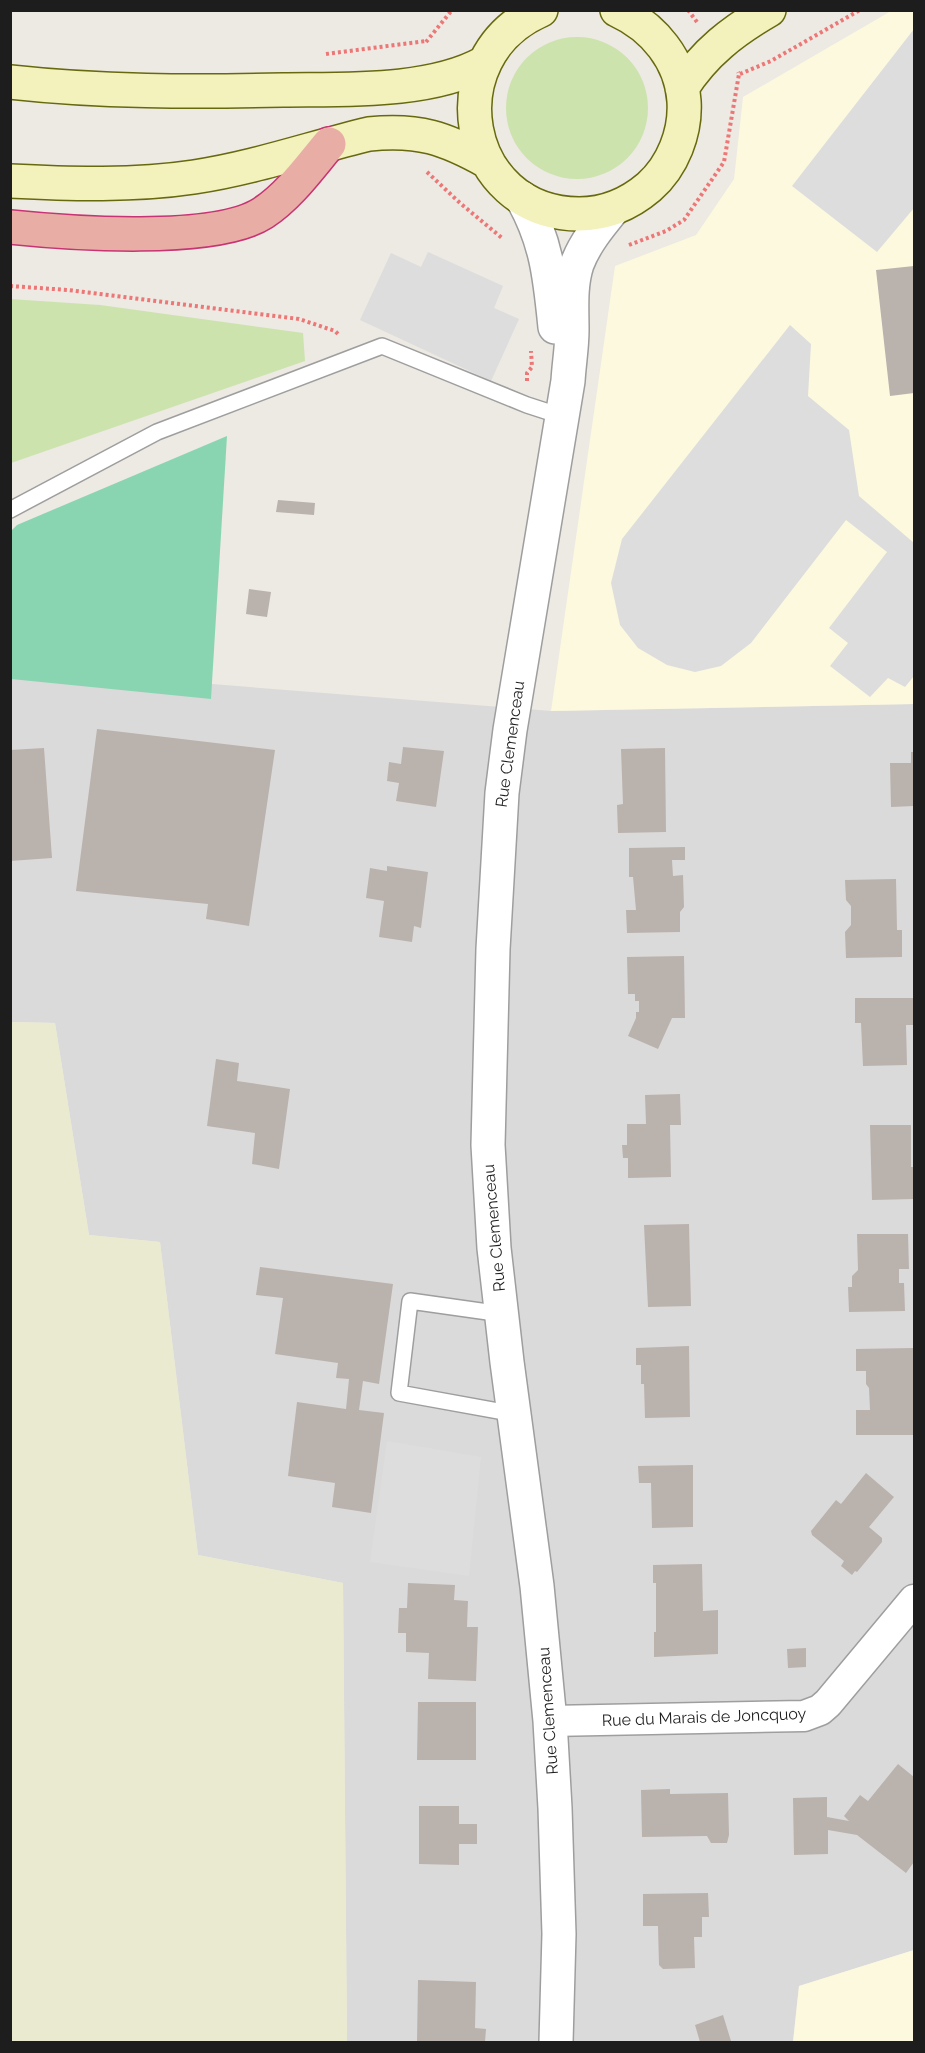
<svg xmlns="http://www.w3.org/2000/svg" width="925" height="2053" viewBox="0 0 925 2053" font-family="Raleway,sans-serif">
  <rect width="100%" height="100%" fill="#ede9e3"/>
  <path fill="#dbdada" d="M 10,668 L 551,711 L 914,704 L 914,1950 L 799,1986 L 793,2042 L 347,2042 L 343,1583 L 198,1555 L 160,1242 L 89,1235 L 55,1023 L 11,1022 Z"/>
  <path fill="#fcf9de" d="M 891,11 L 914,11 L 914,704 L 551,711 L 615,266 L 696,235 L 734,179 L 743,97 Z
    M 914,1950 L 914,2042 L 793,2042 L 799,1986 Z"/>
  <path fill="#eaead0" d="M 11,1022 L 55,1023 L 89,1235 L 160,1242 L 198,1555 L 343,1583 L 347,2042 L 11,2042 Z"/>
  <path fill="#cce3ae" d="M506 108a71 71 0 1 1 142 0a71 71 0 1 1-142 0Z
    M 10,299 L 100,305 L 303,333 L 305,361 L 11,463 Z"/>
  <path fill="#89d5b1" d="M 227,436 L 211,699 L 11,679 L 11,531 L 17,525 Z"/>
  <path fill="#ddd" d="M 914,29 L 914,208 L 877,252 L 792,186 Z
    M 428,252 L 503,286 L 494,308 L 519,319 L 491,381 L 360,320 L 391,253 L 421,267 Z
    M 790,325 L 811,344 L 808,396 L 849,430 L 859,496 L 914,543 L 914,676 L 905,687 L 888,678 L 870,697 L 830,666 L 848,643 L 829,628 L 887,552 L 846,520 L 751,643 L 721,666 L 695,672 L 667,665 L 638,648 L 620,625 L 611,583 L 622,539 Z
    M 387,1441 L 481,1457 L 469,1576 L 370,1562 Z"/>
  <path fill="#bab2ad" d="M 914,266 L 914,393 L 890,396 L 876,270 Z
    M 278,500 L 315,503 L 314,515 L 276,512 Z
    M 249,589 L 271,592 L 267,617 L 246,614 Z
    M 97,729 L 275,750 L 249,926 L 206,919 L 208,904 L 76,891 Z
    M 403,747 L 444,751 L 436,807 L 396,801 L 399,783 L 387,781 L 389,762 L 401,764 Z
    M 44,748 L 52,858 L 10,861 L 10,750 Z
    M 665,748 L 666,832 L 618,833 L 617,805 L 623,804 L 621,749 Z
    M 911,752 L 914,752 L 914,806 L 891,807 L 890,763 L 911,763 Z
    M 685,847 L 685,860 L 672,860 L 673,876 L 683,875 L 684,907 L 680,912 L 680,932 L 627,933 L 626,910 L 636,910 L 633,877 L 629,877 L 629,848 Z
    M 387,866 L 428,872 L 421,928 L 414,926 L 412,942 L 379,937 L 384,901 L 366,898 L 370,868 L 387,871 Z
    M 896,879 L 897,930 L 902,930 L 902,957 L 846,958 L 845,932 L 851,925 L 851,906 L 846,900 L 845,880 Z
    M 684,956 L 685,1018 L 672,1018 L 658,1049 L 628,1036 L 636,1018 L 636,1012 L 639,1012 L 639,1001 L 635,1001 L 635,994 L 628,994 L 627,957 Z
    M 855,998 L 913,998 L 913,1025 L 906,1025 L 907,1065 L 863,1066 L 861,1023 L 855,1023 Z
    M 216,1059 L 239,1063 L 237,1081 L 290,1089 L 279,1169 L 252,1164 L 255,1133 L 207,1126 Z
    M 680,1094 L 681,1125 L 670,1125 L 671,1177 L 628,1178 L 628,1158 L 623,1158 L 622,1145 L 627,1145 L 627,1124 L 646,1124 L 645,1095 Z
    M 870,1125 L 911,1125 L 911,1167 L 914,1167 L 914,1199 L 872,1200 Z
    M 689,1224 L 691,1306 L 648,1307 L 644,1225 Z
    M 857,1234 L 908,1234 L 909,1269 L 899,1269 L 899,1283 L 904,1283 L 905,1311 L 849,1312 L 848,1287 L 852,1287 L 852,1276 L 858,1270 Z
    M 260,1267 L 393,1284 L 379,1384 L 363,1381 L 359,1410 L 384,1413 L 371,1513 L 332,1507 L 335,1483 L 288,1476 L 297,1402 L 346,1409 L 349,1379 L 336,1378 L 338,1363 L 275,1354 L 283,1298 L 256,1295 Z
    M 689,1346 L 690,1417 L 645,1418 L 644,1384 L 641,1384 L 641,1365 L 636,1365 L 636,1348 Z
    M 913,1348 L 914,1364 L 914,1435 L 856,1435 L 856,1410 L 870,1410 L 869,1388 L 866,1384 L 866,1371 L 856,1371 L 856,1349 Z
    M 693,1465 L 693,1527 L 652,1528 L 651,1483 L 639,1483 L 638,1466 Z
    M 866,1473 L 894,1497 L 869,1527 L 882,1538 L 882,1542 L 857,1572 L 855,1571 L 852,1575 L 841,1566 L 844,1561 L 812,1535 L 811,1531 L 836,1500 L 841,1504 Z
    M 702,1564 L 703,1611 L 718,1610 L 718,1654 L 654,1657 L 654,1632 L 656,1632 L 656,1583 L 653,1583 L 653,1565 Z
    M 408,1583 L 455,1585 L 454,1600 L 468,1601 L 467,1627 L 478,1627 L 476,1681 L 428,1679 L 429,1653 L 406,1652 L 406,1633 L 398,1633 L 399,1608 L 407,1608 Z
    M 806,1648 L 806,1667 L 788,1668 L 787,1649 Z
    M 418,1702 L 476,1702 L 476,1760 L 417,1760 Z
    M 898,1764 L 914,1777 L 914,1862 L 906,1873 L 857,1835 L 828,1830 L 828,1854 L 794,1855 L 793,1798 L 827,1797 L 827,1817 L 849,1821 L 844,1816 L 860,1795 L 868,1801 Z
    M 670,1789 L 670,1794 L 728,1793 L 729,1835 L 727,1843 L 711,1843 L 707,1836 L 642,1837 L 641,1790 Z
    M 419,1806 L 459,1806 L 459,1824 L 477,1824 L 477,1844 L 459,1844 L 459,1865 L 419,1864 Z
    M 708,1893 L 709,1917 L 702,1917 L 702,1937 L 694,1937 L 695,1968 L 663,1969 L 659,1965 L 658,1926 L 643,1926 L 643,1894 Z
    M 418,1980 L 476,1982 L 475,2028 L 486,2029 L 485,2042 L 417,2042 Z
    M 723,2015 L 731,2041 L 700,2042 L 695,2025 Z"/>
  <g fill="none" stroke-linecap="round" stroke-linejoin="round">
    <defs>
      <path id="service" d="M 10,510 L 157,432 L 382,346 L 527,405 L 561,416
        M 502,1314 L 410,1301 L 399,1393 L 515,1414"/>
      <path id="minor" d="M 550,1721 L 804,1716 L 820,1710 L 828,1703 L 914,1600"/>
      <path id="tertiary" d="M 522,198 C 547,242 550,278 555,327
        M 556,2042 L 559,1934 L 555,1808 L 550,1721 L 537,1586 L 507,1362 L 494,1248 L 488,1145 L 493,949 L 502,793 L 510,730 L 568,381 C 569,364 572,347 572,330 C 572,308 570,286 577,264 C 585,243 599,226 613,209"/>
      <path id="secondary" d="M 541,10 C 435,56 462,213 579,214 C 605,214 629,204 649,187 C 673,166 686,132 684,101 C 681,60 654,27 617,10
        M 10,82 C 101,92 192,92 283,90 C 344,89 430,93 484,63
        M 682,88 C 704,53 733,31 769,10
        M 10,181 C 71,184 134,186 194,177 C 254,168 311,148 369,134 C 419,129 445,138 488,162"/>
      <path id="trunk" d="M 10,227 C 68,233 215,244 263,213 C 289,196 309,168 329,144"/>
    </defs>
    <use href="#service" stroke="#9e9e9e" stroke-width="18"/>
    <use href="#minor" stroke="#9e9e9e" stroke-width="33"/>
    <use href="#tertiary" stroke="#9e9e9e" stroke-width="36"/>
    <use href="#secondary" stroke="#67690f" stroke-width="36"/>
    <use href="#trunk" stroke="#c73474" stroke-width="36"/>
    <path stroke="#ec7776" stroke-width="4" stroke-dasharray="3 3" stroke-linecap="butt" d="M 688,10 L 697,22
      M 426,42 L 452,10
      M 326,54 L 426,41
      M 740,74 L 771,61 L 860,10
      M 427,172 L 460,203 L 502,238
      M 629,245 L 666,231 L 684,220 L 724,162 L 739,74 L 738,72
      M 10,286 L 68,290 L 299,319 L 335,331 L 340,336
      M 527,381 L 527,373 L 532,367 L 531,351"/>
    <use href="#service" stroke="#fff" stroke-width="15"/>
    <use href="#minor" stroke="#fff" stroke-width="30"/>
    <use href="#tertiary" stroke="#fff" stroke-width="33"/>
    <use href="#secondary" stroke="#f3f1bc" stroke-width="33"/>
    <use href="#trunk" stroke="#e8aea5" stroke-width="33"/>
  </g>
  <g text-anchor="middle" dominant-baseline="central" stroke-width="4.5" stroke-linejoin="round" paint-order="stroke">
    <g font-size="16" fill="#1d1d1d" stroke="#fff">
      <text transform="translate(510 744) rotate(-82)">Rue Clemenceau</text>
      <text transform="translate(494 1228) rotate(-95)">Rue Clemenceau</text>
      <text transform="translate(548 1711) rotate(-94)">Rue Clemenceau</text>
      <text transform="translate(704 1717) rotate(-2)">Rue du Marais de Joncquoy</text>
    </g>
  </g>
  <rect width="925" height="2053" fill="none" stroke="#1d1d1d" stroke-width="24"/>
</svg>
